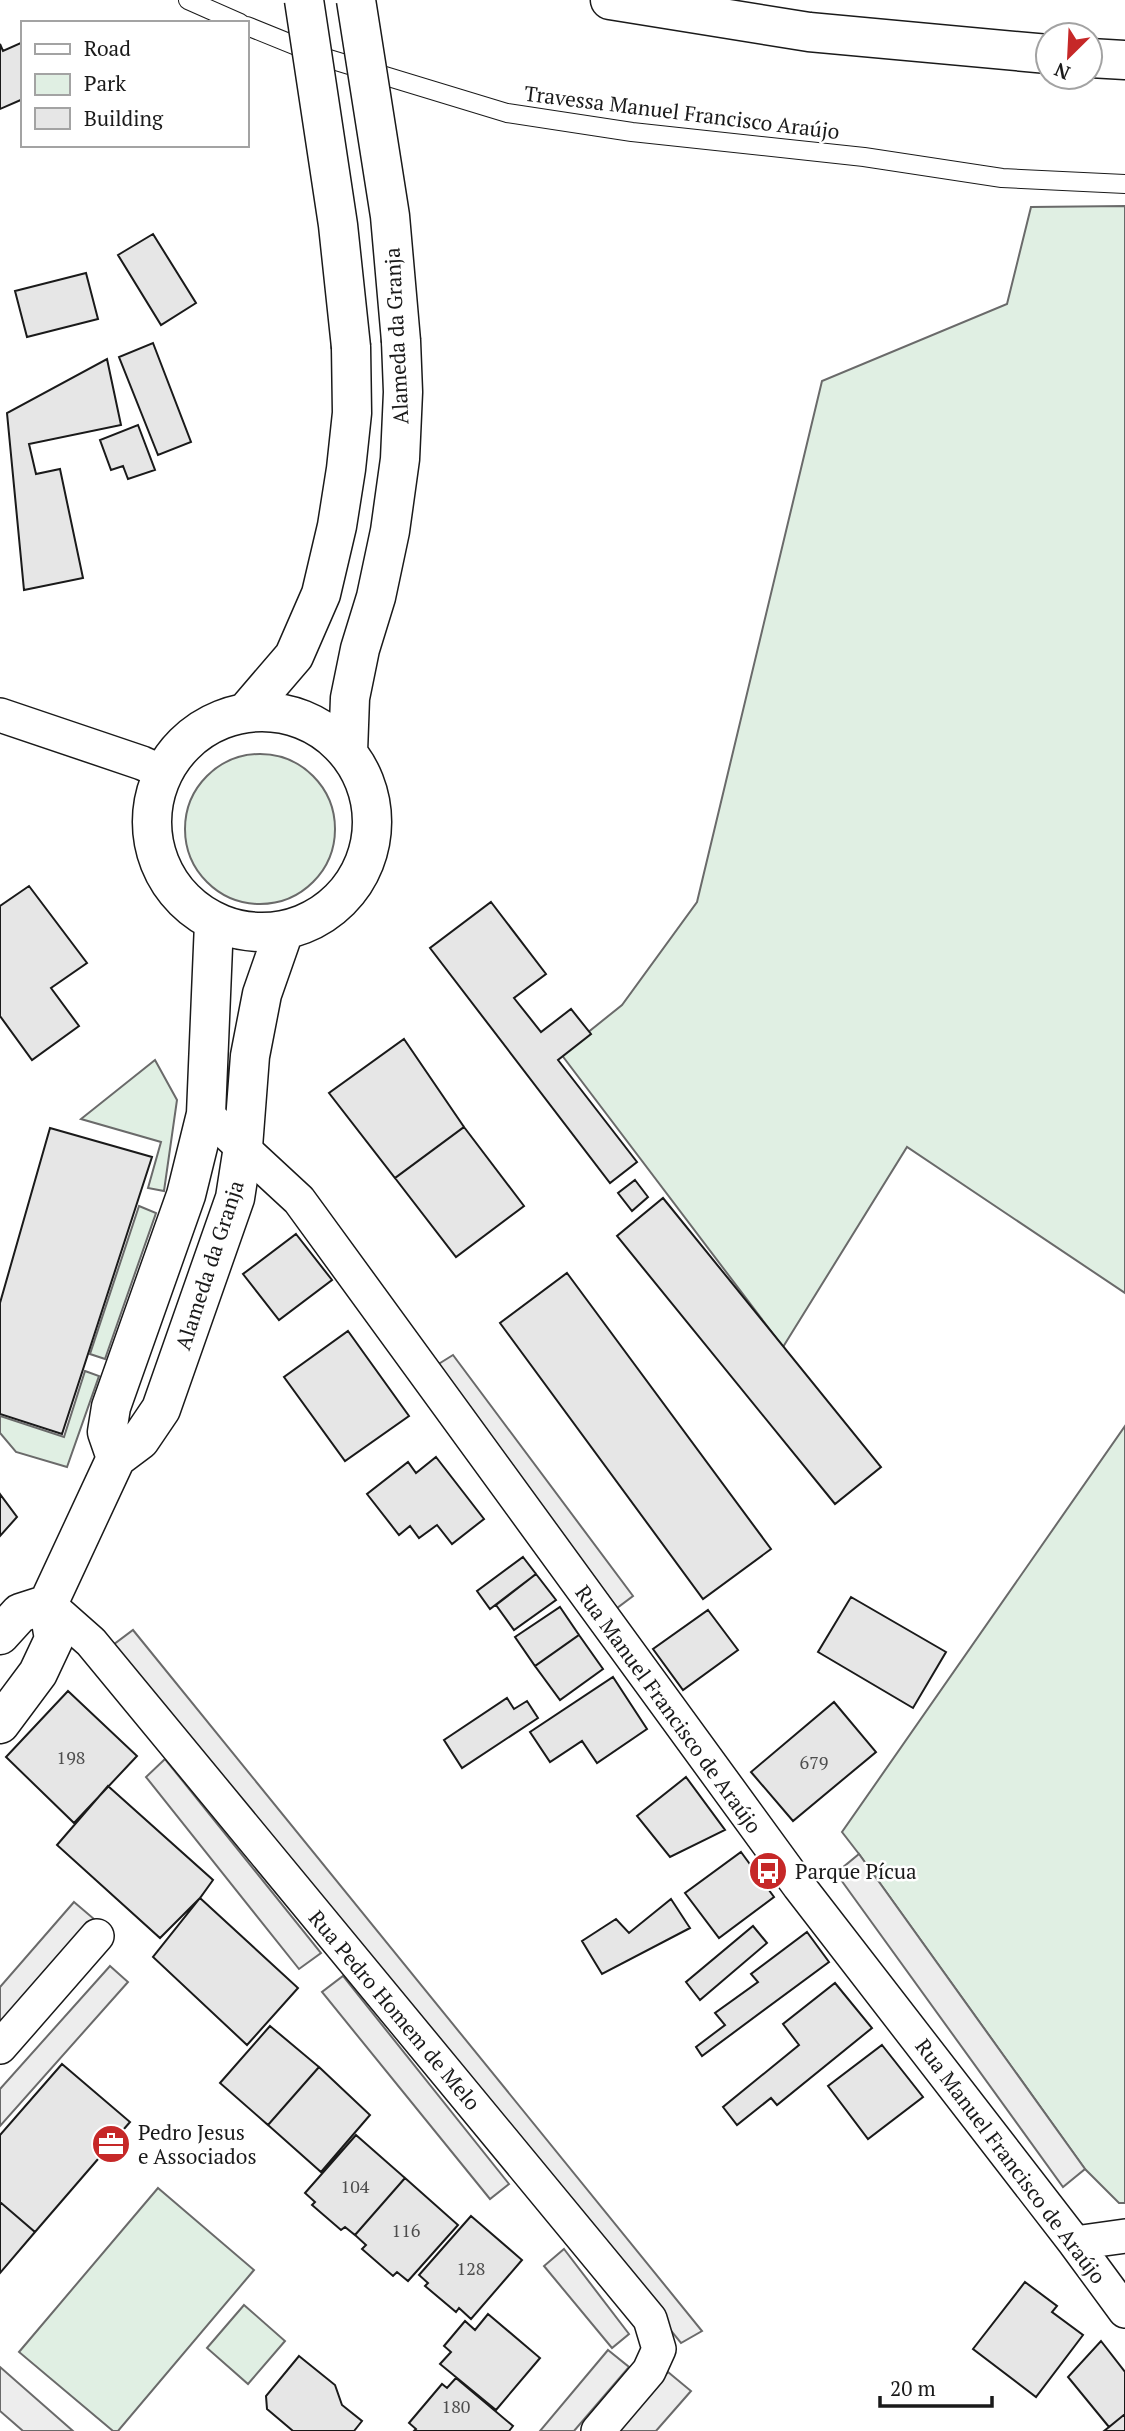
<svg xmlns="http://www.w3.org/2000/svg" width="1125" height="2431" viewBox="0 0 1125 2431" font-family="'PT Serif',serif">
  <rect width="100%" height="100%" fill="#fff"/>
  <path fill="#e0efe3" stroke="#6a6a6a" stroke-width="2" d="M 1125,206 L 1125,1293 L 907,1147 L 783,1347 L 561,1054 L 622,1005 L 697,902 L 822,381 L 1007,304 L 1031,207 Z
    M185 829a75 75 0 1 1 150 0a75 75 0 1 1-150 0Z
    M 155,1060 L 177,1100 L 164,1191 L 148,1188 L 161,1142 L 81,1119 Z
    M 139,1206 L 156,1213 L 105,1359 L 90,1354 Z
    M 85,1371 L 99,1376 L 67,1467 L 16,1452 L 0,1433 L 0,1416 L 64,1437 Z
    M 1125,1426 L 1125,2203 L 1119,2203 L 1085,2169 L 859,1854 L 842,1832 Z
    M 158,2188 L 254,2270 L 118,2431 L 113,2431 L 19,2352 Z
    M 244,2305 L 285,2341 L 248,2384 L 207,2348 Z"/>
  <path fill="#ededed" stroke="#6a6a6a" stroke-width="2" d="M 453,1355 L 633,1596 L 617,1608 L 437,1365 Z
    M 133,1630 L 702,2331 L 681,2343 L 113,1645 Z
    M 165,1759 L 321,1953 L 299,1969 L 146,1777 Z
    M 859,1854 L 1085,2169 L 1063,2187 L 836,1873 Z
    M 74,1902 L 94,1919 L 0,2027 L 0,1987 Z
    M 110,1966 L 128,1982 L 0,2126 L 0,2089 Z
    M 343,1976 L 509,2184 L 490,2199 L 322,1992 Z
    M 564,2249 L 629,2334 L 612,2348 L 544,2266 Z
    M 608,2350 L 629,2367 L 574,2431 L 540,2431 Z
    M 0,2367 L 73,2431 L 23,2431 L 0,2411 Z
    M 668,2372 L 691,2391 L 656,2431 L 617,2431 Z"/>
  <path fill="#e6e6e6" stroke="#1a1a1a" stroke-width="2" d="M 23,42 L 23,99 L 0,109 L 0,44 L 3,51 Z
    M 153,234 L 196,303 L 161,325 L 118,255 Z
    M 86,273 L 98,319 L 27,337 L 15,291 Z
    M 153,343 L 191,442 L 158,455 L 119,357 Z
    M 107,359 L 121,425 L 29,444 L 36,474 L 60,469 L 83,578 L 24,590 L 7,413 Z
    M 138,425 L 155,470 L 128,479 L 123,466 L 111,470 L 100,440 Z
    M 29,886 L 87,963 L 51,988 L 79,1026 L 32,1060 L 0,1016 L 0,906 Z
    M 491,902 L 546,974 L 514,998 L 541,1032 L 571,1009 L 591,1034 L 558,1060 L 637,1162 L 610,1183 L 430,948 Z
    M 404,1039 L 464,1127 L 395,1178 L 329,1093 Z
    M 464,1127 L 524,1206 L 456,1257 L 395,1178 Z
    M 50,1128 L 152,1157 L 62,1434 L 0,1414 L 0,1303 Z
    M 635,1180 L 648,1197 L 632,1211 L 618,1193 Z
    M 663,1198 L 881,1467 L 835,1504 L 617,1236 Z
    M 296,1234 L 332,1280 L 279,1320 L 243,1274 Z
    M 567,1273 L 771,1549 L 703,1599 L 500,1323 Z
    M 348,1331 L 409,1416 L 345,1461 L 284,1377 Z
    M 436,1457 L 484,1519 L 452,1544 L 437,1525 L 419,1538 L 410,1526 L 399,1535 L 367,1494 L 408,1462 L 416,1473 Z
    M 0,1494 L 17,1517 L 0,1536 Z
    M 523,1557 L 536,1574 L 490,1609 L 477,1591 Z
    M 536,1574 L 556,1600 L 514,1630 L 496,1605 Z
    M 851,1597 L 946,1652 L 913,1708 L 818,1652 Z
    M 560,1607 L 579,1635 L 535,1666 L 515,1637 Z
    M 708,1610 L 738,1650 L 683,1690 L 653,1649 Z
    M 579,1635 L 603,1669 L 560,1700 L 535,1666 Z
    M 613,1677 L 647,1729 L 597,1763 L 582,1741 L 550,1762 L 530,1732 Z
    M 68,1691 L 137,1756 L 74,1823 L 6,1757 Z
    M 507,1698 L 514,1709 L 527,1701 L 538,1718 L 462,1768 L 444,1740 Z
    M 834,1702 L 876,1752 L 793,1821 L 751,1772 Z
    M 686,1777 L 725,1830 L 670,1857 L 637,1816 Z
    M 108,1786 L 213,1880 L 200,1898 L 160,1938 L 57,1845 Z
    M 741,1852 L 774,1897 L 719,1938 L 685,1893 Z
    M 200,1898 L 298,1988 L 247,2045 L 153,1957 Z
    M 671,1899 L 690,1928 L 602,1974 L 582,1941 L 616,1919 L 629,1933 Z
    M 753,1926 L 767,1943 L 700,2000 L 686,1982 Z
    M 807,1932 L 829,1962 L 702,2056 L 696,2047 L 725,2025 L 715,2013 L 758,1982 L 751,1974 Z
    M 835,1983 L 872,2028 L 777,2105 L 771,2098 L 737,2125 L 723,2107 L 799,2045 L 783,2024 Z
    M 270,2026 L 319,2067 L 268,2125 L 220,2083 Z
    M 882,2045 L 923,2097 L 868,2139 L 828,2086 Z
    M 62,2064 L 130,2122 L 35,2232 L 0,2202 L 0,2135 Z
    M 319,2067 L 370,2115 L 321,2172 L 268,2125 Z
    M 356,2135 L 405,2178 L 355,2235 L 345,2227 L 341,2230 L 312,2205 L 315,2202 L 305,2193 Z
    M 405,2178 L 458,2225 L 408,2281 L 397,2272 L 393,2276 L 362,2249 L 366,2245 L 355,2235 Z
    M 0,2202 L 35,2232 L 0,2273 Z
    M 471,2216 L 522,2260 L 471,2319 L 459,2308 L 456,2312 L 425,2286 L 428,2283 L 419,2275 Z
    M 1025,2282 L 1057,2306 L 1052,2312 L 1083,2335 L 1036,2397 L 973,2349 Z
    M 488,2314 L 540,2358 L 496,2410 L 440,2364 L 451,2352 L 444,2346 L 465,2321 L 475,2330 Z
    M 1101,2341 L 1125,2372 L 1125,2414 L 1109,2427 L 1068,2377 Z
    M 299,2356 L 335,2385 L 342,2405 L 362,2421 L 354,2431 L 293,2431 L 267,2409 L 266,2396 Z
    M 456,2378 L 513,2426 L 509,2431 L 414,2431 L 416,2429 L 409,2423 L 442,2384 L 447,2388 Z
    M 1125,2414 L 1125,2431 L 1104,2431 L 1109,2427 Z"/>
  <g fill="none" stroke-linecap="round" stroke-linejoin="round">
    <defs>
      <path id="lane" d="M 188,0 L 240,23
        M 247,26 L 326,58 L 507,113 L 632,132 L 864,157 L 1002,178 L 1125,184"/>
      <path id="street" d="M 0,715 L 142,763 L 162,772
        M 206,1114 L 299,1200 L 799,1886 L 1075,2243 L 1125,2311
        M 48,1604 L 91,1642 L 650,2319 L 659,2349 L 649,2371 L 598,2431
        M 0,2047 L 97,1936
        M 1075,2243 L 1125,2236"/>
      <path id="secondary" d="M152 822a110 110 0 1 1 220 0a110 110 0 1 1-220 0Z
        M 246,712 L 294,656 L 321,594 L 337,526 L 346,469 L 352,413 L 351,347
        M 348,752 L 350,698 L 360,649 L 376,597 L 390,531 L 400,459 L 403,392 L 401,341
        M 116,1458 L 107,1432 L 111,1407 L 186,1195 L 206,1114 L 214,923
        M 0,1635 L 20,1613 L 48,1604
        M 0,1724 L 38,1673 L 54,1639 L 48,1604 L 116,1458 L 140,1440 L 161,1409 L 235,1198 L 243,1147 L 250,1056 L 262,994 L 284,931"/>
      <path id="highway" d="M 610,0 L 809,32 L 1048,54
        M 1090,58 L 1125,60"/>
    </defs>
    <use href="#lane" stroke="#1a1a1a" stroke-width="20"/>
    <use href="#street" stroke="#1a1a1a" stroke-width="36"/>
    <use href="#secondary" stroke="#1a1a1a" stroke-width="41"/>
    <use href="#highway" stroke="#1a1a1a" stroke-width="41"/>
    <use href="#lane" stroke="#fff" stroke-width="18"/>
    <use href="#street" stroke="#fff" stroke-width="33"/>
    <use href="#secondary" stroke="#fff" stroke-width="38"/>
    <use href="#highway" stroke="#fff" stroke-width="38"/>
    <defs>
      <path id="secondary-bridge" d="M 304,0 L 338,225 L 351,347
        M 356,0 L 390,216 L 401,341"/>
    </defs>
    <use href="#secondary-bridge" stroke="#1a1a1a" stroke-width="41" stroke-linecap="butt"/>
    <use href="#secondary-bridge" stroke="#fff" stroke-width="38"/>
  </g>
  <defs>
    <symbol id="bus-disc" viewBox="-11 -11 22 22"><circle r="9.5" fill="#c62828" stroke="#fff"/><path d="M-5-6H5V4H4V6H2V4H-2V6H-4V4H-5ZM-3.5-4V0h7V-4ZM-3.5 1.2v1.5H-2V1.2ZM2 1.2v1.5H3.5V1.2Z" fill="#fff"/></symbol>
    <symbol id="office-disc" viewBox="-11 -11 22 22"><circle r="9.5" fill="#c62828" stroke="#fff"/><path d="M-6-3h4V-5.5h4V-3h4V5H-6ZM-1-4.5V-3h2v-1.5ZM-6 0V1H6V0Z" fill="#fff"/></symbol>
  </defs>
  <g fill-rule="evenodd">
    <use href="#bus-disc" x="746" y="1849" width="44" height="44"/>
    <use href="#office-disc" x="89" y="2122" width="44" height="44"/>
  </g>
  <g text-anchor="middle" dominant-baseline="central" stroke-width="5" stroke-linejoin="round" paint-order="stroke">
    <g font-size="18" fill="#4d4d4d">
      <text x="71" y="1757">198</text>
      <text x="814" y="1762">679</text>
      <text x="355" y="2186">104</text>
      <text x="406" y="2230">116</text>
      <text x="471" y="2268">128</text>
      <text x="456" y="2406">180</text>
    </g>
    <g font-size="21" fill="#1a1a1a" stroke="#fff">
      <text transform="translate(682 112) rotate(7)">Travessa Manuel Francisco Araújo</text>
      <text transform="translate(396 336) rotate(-93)">Alameda da Granja</text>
      <text transform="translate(209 1265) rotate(-72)">Alameda da Granja</text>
      <text transform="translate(669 1709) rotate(54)">Rua Manuel Francisco de Araújo</text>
      <text transform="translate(395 2010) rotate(50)">Rua Pedro Homem de Melo</text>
      <text transform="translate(1011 2161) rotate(53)">Rua Manuel Francisco de Araújo</text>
    </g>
    <g font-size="21" fill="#1a1a1a" stroke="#fff" text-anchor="start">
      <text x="795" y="1871">Parque Pícua</text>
      <text x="138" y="2132">Pedro Jesus<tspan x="138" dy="24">e Associados</tspan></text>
    </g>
  </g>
  <rect x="21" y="21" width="228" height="126" fill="#ffffff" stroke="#a3a3a3" stroke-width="2"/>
  <rect x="35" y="44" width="35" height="10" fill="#ffffff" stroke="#a3a3a3" stroke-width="2"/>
  <text x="84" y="56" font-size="21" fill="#1a1a1a">Road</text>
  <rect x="35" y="74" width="35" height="21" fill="#e0efe3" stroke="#a3a3a3" stroke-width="2"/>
  <text x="84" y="91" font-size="21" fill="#1a1a1a">Park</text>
  <rect x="35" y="108" width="35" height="21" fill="#e6e6e6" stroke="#a3a3a3" stroke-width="2"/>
  <text x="84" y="126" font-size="21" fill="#1a1a1a">Building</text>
  <g transform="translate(1069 56) rotate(204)"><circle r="33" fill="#ffffff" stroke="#a3a3a3" stroke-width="2"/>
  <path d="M0-5L12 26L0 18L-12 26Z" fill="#c62828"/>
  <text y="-10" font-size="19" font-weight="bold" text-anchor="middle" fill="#1a1a1a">N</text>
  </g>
  <path d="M880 2396v10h112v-10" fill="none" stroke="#1a1a1a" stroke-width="3.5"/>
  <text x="890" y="2396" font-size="21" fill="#1a1a1a" stroke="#ffffff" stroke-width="5" paint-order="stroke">20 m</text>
</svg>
